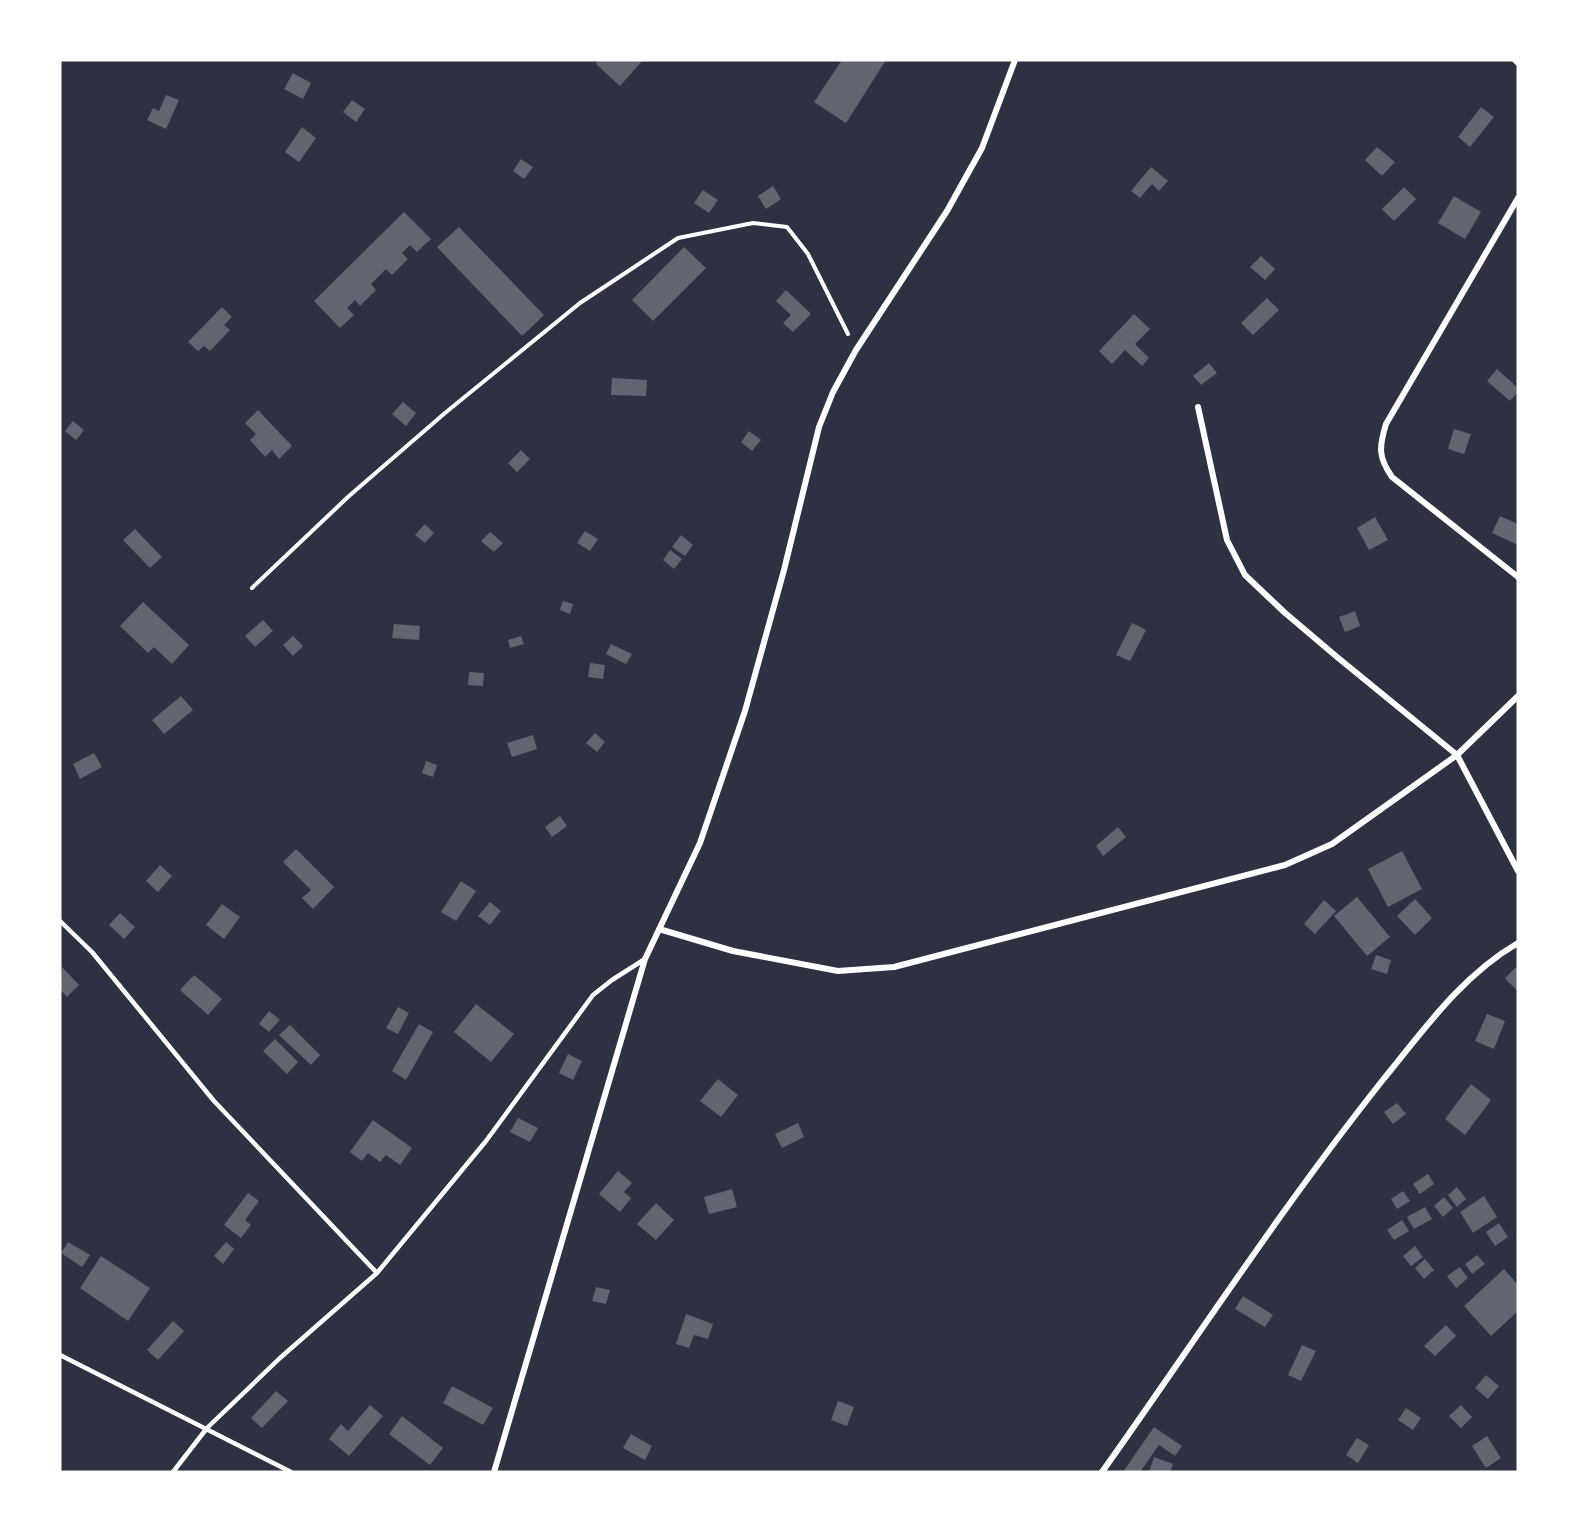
<svg xmlns="http://www.w3.org/2000/svg" width="1578" height="1532" viewBox="0 0 1578 1532" font-family="'PT Sans',sans-serif">
  <rect width="100%" height="100%" fill="#2d3142"/>
  <path fill="#626471" d="M 599,60 L 643,60 L 620,86 L 596,64 Z
    M 842,60 L 886,60 L 846,123 L 814,102 Z
    M 293,73 L 311,83 L 303,99 L 284,89 Z
    M 166,95 L 179,100 L 166,129 L 147,120 L 153,108 L 159,111 Z
    M 352,100 L 365,109 L 356,122 L 343,112 Z
    M 1481,107 L 1494,117 L 1470,147 L 1458,137 Z
    M 302,127 L 316,138 L 299,162 L 285,152 Z
    M 1377,147 L 1395,162 L 1382,176 L 1365,160 Z
    M 521,159 L 533,167 L 524,179 L 513,171 Z
    M 1151,167 L 1168,181 L 1159,191 L 1152,184 L 1140,198 L 1131,191 Z
    M 773,186 L 781,199 L 766,209 L 758,196 Z
    M 1404,187 L 1416,199 L 1394,221 L 1382,209 Z
    M 703,190 L 718,200 L 709,213 L 694,203 Z
    M 1454,196 L 1481,212 L 1465,239 L 1438,223 Z
    M 404,212 L 431,239 L 417,252 L 410,245 L 402,253 L 408,259 L 392,275 L 386,269 L 371,284 L 376,290 L 360,306 L 355,300 L 347,308 L 354,315 L 340,328 L 314,301 Z
    M 459,227 L 544,315 L 522,336 L 437,247 Z
    M 684,247 L 706,268 L 653,321 L 632,300 Z
    M 1261,256 L 1275,269 L 1265,280 L 1250,267 Z
    M 786,290 L 811,314 L 793,332 L 783,323 L 791,315 L 776,301 Z
    M 1267,298 L 1279,310 L 1253,335 L 1241,323 Z
    M 222,307 L 232,317 L 224,325 L 230,330 L 210,351 L 204,346 L 198,351 L 188,342 Z
    M 1134,314 L 1150,329 L 1135,344 L 1149,358 L 1142,366 L 1125,350 L 1112,364 L 1099,351 Z
    M 1209,363 L 1217,373 L 1201,385 L 1193,376 Z
    M 1497,369 L 1518,388 L 1518,392 L 1510,401 L 1487,381 Z
    M 612,378 L 647,380 L 646,396 L 611,395 Z
    M 403,402 L 416,413 L 406,426 L 392,414 Z
    M 258,410 L 292,446 L 279,459 L 272,450 L 265,457 L 250,440 L 256,434 L 245,423 Z
    M 73,421 L 84,430 L 76,440 L 65,431 Z
    M 1454,429 L 1471,434 L 1464,454 L 1448,449 Z
    M 749,431 L 761,440 L 752,451 L 741,442 Z
    M 521,450 L 530,459 L 517,472 L 508,463 Z
    M 1500,516 L 1518,524 L 1518,545 L 1492,533 Z
    M 1375,517 L 1388,540 L 1369,550 L 1357,528 Z
    M 425,524 L 434,533 L 425,543 L 415,535 Z
    M 135,529 L 162,557 L 150,568 L 123,540 Z
    M 585,531 L 598,539 L 590,551 L 577,543 Z
    M 490,532 L 503,543 L 494,552 L 481,541 Z
    M 681,535 L 693,545 L 685,556 L 672,547 Z
    M 670,550 L 682,559 L 674,569 L 663,560 Z
    M 563,601 L 573,604 L 570,614 L 560,610 Z
    M 143,602 L 189,645 L 172,664 L 154,647 L 148,653 L 120,626 Z
    M 1355,611 L 1360,626 L 1345,632 L 1339,617 Z
    M 263,620 L 273,631 L 255,647 L 245,636 Z
    M 1132,623 L 1146,630 L 1130,661 L 1116,655 Z
    M 394,624 L 420,626 L 419,640 L 392,638 Z
    M 293,636 L 303,646 L 293,656 L 283,645 Z
    M 521,636 L 524,644 L 510,648 L 508,640 Z
    M 611,644 L 632,654 L 626,664 L 606,654 Z
    M 590,663 L 605,665 L 603,679 L 588,677 Z
    M 469,672 L 484,673 L 483,686 L 468,685 Z
    M 181,696 L 193,710 L 164,734 L 152,720 Z
    M 595,733 L 605,742 L 597,752 L 586,743 Z
    M 533,735 L 537,749 L 512,757 L 507,743 Z
    M 94,753 L 102,767 L 80,779 L 73,764 Z
    M 426,761 L 437,765 L 433,777 L 422,773 Z
    M 560,816 L 567,826 L 552,837 L 545,827 Z
    M 1118,827 L 1126,837 L 1103,856 L 1096,846 Z
    M 296,849 L 334,887 L 313,909 L 302,898 L 311,890 L 283,862 Z
    M 1402,851 L 1422,889 L 1388,907 L 1368,869 Z
    M 160,865 L 172,876 L 158,892 L 146,881 Z
    M 461,881 L 476,891 L 456,921 L 441,912 Z
    M 1357,897 L 1390,937 L 1367,956 L 1334,916 Z
    M 1415,899 L 1432,918 L 1415,935 L 1397,916 Z
    M 1324,900 L 1336,911 L 1315,934 L 1304,924 Z
    M 490,902 L 501,911 L 490,925 L 478,916 Z
    M 222,904 L 240,917 L 224,939 L 206,925 Z
    M 120,913 L 135,927 L 124,939 L 109,925 Z
    M 1376,955 L 1391,960 L 1387,974 L 1371,969 Z
    M 62,967 L 79,985 L 67,997 L 60,989 Z
    M 1516,967 L 1518,969 L 1518,992 L 1505,978 Z
    M 194,975 L 222,999 L 208,1015 L 180,990 Z
    M 476,1004 L 514,1034 L 491,1062 L 454,1032 Z
    M 398,1007 L 409,1013 L 398,1034 L 386,1028 Z
    M 269,1011 L 280,1020 L 269,1032 L 259,1024 Z
    M 1487,1014 L 1505,1021 L 1494,1049 L 1475,1041 Z
    M 419,1024 L 433,1032 L 406,1080 L 392,1071 Z
    M 290,1025 L 320,1055 L 311,1065 L 279,1035 Z
    M 275,1039 L 298,1062 L 287,1074 L 263,1051 Z
    M 568,1054 L 582,1061 L 573,1080 L 559,1073 Z
    M 718,1079 L 738,1095 L 721,1117 L 700,1101 Z
    M 1471,1084 L 1491,1100 L 1465,1135 L 1445,1119 Z
    M 1397,1103 L 1406,1114 L 1393,1124 L 1384,1112 Z
    M 518,1118 L 538,1128 L 530,1142 L 510,1132 Z
    M 373,1120 L 412,1148 L 400,1165 L 386,1155 L 380,1162 L 368,1153 L 362,1161 L 350,1152 Z
    M 798,1123 L 804,1137 L 782,1148 L 775,1134 Z
    M 618,1171 L 632,1183 L 624,1192 L 631,1198 L 620,1212 L 599,1194 Z
    M 1428,1174 L 1434,1184 L 1420,1194 L 1413,1184 Z
    M 1457,1187 L 1466,1199 L 1457,1207 L 1448,1195 Z
    M 732,1189 L 737,1207 L 709,1214 L 704,1197 Z
    M 1403,1191 L 1410,1201 L 1397,1209 L 1391,1199 Z
    M 248,1193 L 259,1201 L 245,1220 L 251,1225 L 241,1238 L 224,1225 Z
    M 1484,1196 L 1497,1217 L 1473,1233 L 1460,1212 Z
    M 1444,1197 L 1453,1208 L 1443,1217 L 1434,1206 Z
    M 656,1203 L 674,1220 L 656,1240 L 637,1224 Z
    M 1425,1207 L 1432,1219 L 1414,1229 L 1407,1217 Z
    M 1402,1220 L 1409,1231 L 1394,1240 L 1387,1230 Z
    M 1499,1223 L 1508,1237 L 1495,1246 L 1486,1232 Z
    M 68,1242 L 90,1255 L 82,1267 L 61,1253 Z
    M 226,1242 L 234,1249 L 223,1264 L 214,1256 Z
    M 1415,1246 L 1423,1257 L 1411,1266 L 1403,1256 Z
    M 1477,1255 L 1485,1264 L 1472,1274 L 1465,1264 Z
    M 101,1256 L 150,1288 L 128,1321 L 80,1288 Z
    M 1425,1259 L 1434,1270 L 1424,1279 L 1415,1268 Z
    M 1460,1267 L 1468,1278 L 1456,1288 L 1447,1276 Z
    M 1504,1269 L 1518,1285 L 1518,1311 L 1491,1336 L 1464,1306 Z
    M 596,1287 L 610,1290 L 606,1304 L 592,1301 Z
    M 1243,1296 L 1273,1315 L 1265,1327 L 1235,1309 Z
    M 686,1314 L 713,1324 L 708,1339 L 694,1335 L 689,1348 L 676,1344 Z
    M 173,1321 L 184,1331 L 158,1360 L 147,1350 Z
    M 1446,1325 L 1456,1336 L 1435,1356 L 1424,1346 Z
    M 1302,1345 L 1316,1351 L 1301,1381 L 1288,1375 Z
    M 1486,1375 L 1499,1386 L 1488,1399 L 1475,1388 Z
    M 452,1386 L 493,1408 L 483,1425 L 443,1403 Z
    M 276,1391 L 288,1401 L 262,1428 L 251,1418 Z
    M 838,1401 L 854,1407 L 847,1426 L 831,1420 Z
    M 370,1405 L 383,1416 L 349,1456 L 329,1439 L 341,1424 L 348,1431 Z
    M 1461,1405 L 1472,1417 L 1461,1428 L 1449,1416 Z
    M 1406,1408 L 1421,1418 L 1413,1430 L 1398,1420 Z
    M 402,1416 L 443,1448 L 430,1465 L 389,1434 Z
    M 1154,1427 L 1182,1446 L 1175,1456 L 1159,1445 L 1140,1472 L 1123,1472 Z
    M 631,1434 L 652,1446 L 645,1460 L 623,1448 Z
    M 1487,1436 L 1501,1458 L 1486,1468 L 1472,1446 Z
    M 1357,1438 L 1369,1445 L 1358,1463 L 1346,1455 Z
    M 1154,1457 L 1173,1464 L 1170,1472 L 1149,1472 Z"/>
  <g fill="none" stroke-linecap="round" stroke-linejoin="round">
    <path stroke="#fff" stroke-width="4" d="M 252,588 L 349,496 L 445,413 L 580,303 L 678,238 L 753,223 L 787,227 L 808,254 L 848,334"/>
    <path stroke="#fff" stroke-width="4.5" d="M 60,921 L 92,952 L 214,1101 L 377,1273
      M 60,1355 L 291,1472
      M 173,1472 L 207,1428 L 280,1358 L 377,1273 L 486,1141 L 593,995 L 612,980 L 645,959"/>
    <path stroke="#fff" stroke-width="6" d="M 1515,60 L 1518,63
      M 1518,198 L 1386,424 C 1379,447 1378,457 1392,477 L 1518,577
      M 1518,696 L 1457,755 L 1518,871
      M 659,929 L 733,951 L 838,971 L 894,967 L 1285,865 L 1332,844 L 1457,755 L 1337,657 L 1284,612 L 1245,575 L 1227,540 L 1198,407
      M 494,1472 L 645,959 L 700,843 L 745,711 L 784,570 L 819,427 L 833,392 L 856,350 L 947,211 L 982,148 L 1015,60
      M 1102,1472 C 1195,1341 1282,1207 1382,1081 C 1423,1031 1461,976 1518,943"/>
  </g>
  <rect width="1578" height="1532" fill="none" stroke="#ffffff" stroke-width="123"/>
</svg>
